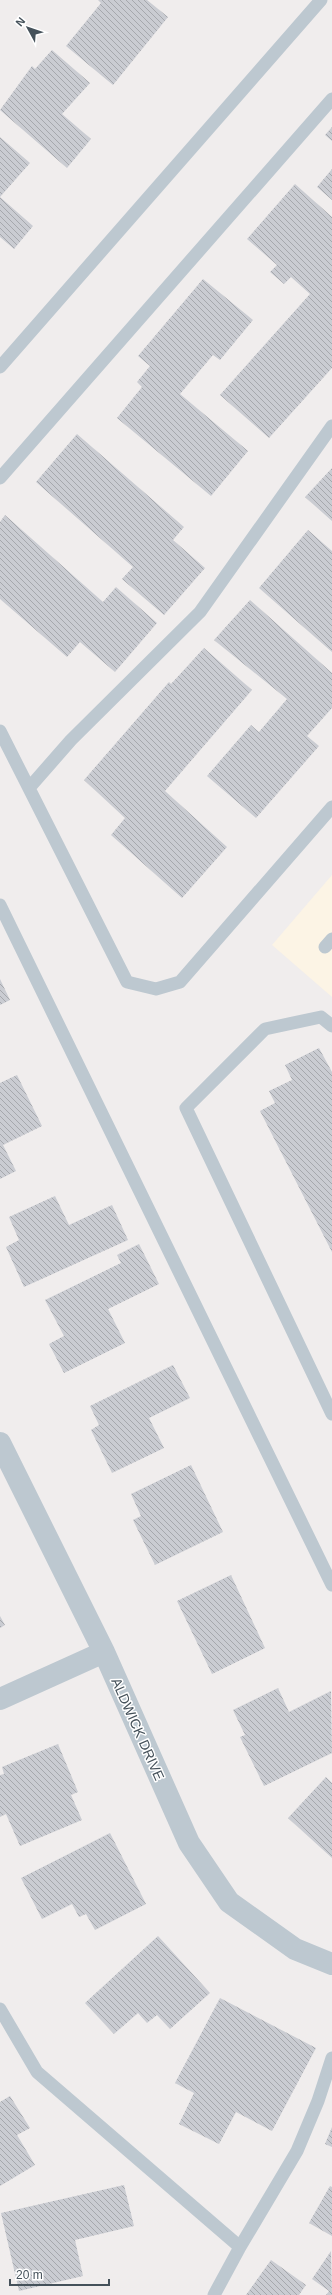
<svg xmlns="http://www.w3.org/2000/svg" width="332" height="2295" viewBox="0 0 332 2295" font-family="Arial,sans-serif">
  <defs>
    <pattern id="building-back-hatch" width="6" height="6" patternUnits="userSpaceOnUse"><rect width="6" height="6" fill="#caccd2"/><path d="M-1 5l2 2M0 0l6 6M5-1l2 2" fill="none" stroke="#a6a8ad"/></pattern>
  </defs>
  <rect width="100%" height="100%" fill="#f0eded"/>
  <path fill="#fcf4e5" d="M 332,875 L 332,997 L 272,945 Z"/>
  <path fill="url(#building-back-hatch)" d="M 98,0 L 147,0 L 168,17 L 113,85 L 66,46 L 101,3 Z
    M 52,50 L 90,83 L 62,114 L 91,139 L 67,168 L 0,110 L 32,66 L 35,69 Z
    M 332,127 L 332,141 L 325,135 Z
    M 0,137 L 30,163 L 0,197 Z
    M 332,169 L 332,200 L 317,187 Z
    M 295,184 L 332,217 L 332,368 L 269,438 L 220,395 L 310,294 L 291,277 L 284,284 L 270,272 L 277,265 L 247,239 Z
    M 0,197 L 33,226 L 14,249 L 0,237 Z
    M 203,279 L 253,320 L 220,360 L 213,355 L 180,394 L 248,451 L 211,496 L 117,418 L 142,387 L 137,382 L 150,366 L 138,356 Z
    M 77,434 L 184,527 L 173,540 L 205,568 L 164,615 L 122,579 L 133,567 L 36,482 Z
    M 332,468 L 332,521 L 305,497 Z
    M 5,515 L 103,602 L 116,587 L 157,623 L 115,672 L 80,642 L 67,657 L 0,599 L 0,522 Z
    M 308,530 L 332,551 L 332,652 L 259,588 Z
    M 250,600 L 332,673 L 332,708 L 307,736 L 319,746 L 256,818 L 207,776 L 251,725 L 259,732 L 287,699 L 214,640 Z
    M 204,648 L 252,690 L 165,791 L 227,847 L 182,898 L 111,835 L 125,818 L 84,780 L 169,682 L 171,684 Z
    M 0,979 L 10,1000 L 0,1005 Z
    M 319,1048 L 332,1072 L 332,1252 L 260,1111 L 275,1103 L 269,1091 L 292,1080 L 285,1065 Z
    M 17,1075 L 42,1126 L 3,1145 L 16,1171 L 0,1179 L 0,1083 Z
    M 55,1196 L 69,1225 L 112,1205 L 128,1240 L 24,1287 L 6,1247 L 19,1240 L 9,1217 Z
    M 139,1244 L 159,1284 L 108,1309 L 125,1343 L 64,1373 L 49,1344 L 64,1336 L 45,1300 L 121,1263 L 117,1255 Z
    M 173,1365 L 190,1398 L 149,1418 L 164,1448 L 112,1473 L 91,1430 L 99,1425 L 90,1406 Z
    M 191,1465 L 223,1532 L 155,1565 L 133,1520 L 141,1516 L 131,1494 Z
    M 231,1575 L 265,1648 L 212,1674 L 177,1601 Z
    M 0,1616 L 5,1625 L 0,1628 Z
    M 278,1688 L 289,1712 L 331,1691 L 332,1753 L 264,1786 L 240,1737 L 245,1735 L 233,1710 Z
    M 58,1744 L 78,1792 L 71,1795 L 82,1820 L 20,1846 L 6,1814 L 0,1817 L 0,1775 L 4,1774 L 2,1767 Z
    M 326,1777 L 332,1783 L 332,1858 L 288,1818 Z
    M 110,1833 L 146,1904 L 95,1930 L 86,1914 L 79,1917 L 72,1904 L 42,1919 L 21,1878 Z
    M 158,1936 L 210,1993 L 170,2029 L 157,2015 L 147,2023 L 138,2013 L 114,2034 L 85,2003 Z
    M 220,1998 L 316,2048 L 272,2131 L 236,2112 L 219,2144 L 179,2124 L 194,2093 L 175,2083 Z
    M 10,2096 L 30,2128 L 17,2135 L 35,2165 L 0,2186 L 0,2102 Z
    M 332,2127 L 332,2147 L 325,2144 Z
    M 124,2185 L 134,2226 L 75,2240 L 83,2276 L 19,2291 L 1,2213 Z
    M 330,2186 L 332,2187 L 332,2236 L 309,2223 Z
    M 331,2251 L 332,2295 L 326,2295 L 329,2291 L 312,2279 Z
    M 271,2260 L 306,2285 L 299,2295 L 246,2295 Z"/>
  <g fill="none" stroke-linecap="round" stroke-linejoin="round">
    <path stroke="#bdc8d0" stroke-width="13" d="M 0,367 L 321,0
      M 0,478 L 332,99
      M 0,731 L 127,982 L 156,989 L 180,982 L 332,807
      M 29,788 L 71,740 L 200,612 L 332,426
      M 0,905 L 332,1585
      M 325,947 L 332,939
      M 332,1026 L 321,1017 L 265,1029 L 186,1108 L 332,1414
      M 0,2009 L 37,2072 L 240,2247 L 214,2295
      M 240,2247 L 297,2151 L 318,2101 L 332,2058"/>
    <path stroke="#bdc8d0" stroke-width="22" d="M 0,1443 L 104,1652 L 189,1843 L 229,1902 L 295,1949 L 332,1964
      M 0,1699 L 104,1652"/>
  </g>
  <g text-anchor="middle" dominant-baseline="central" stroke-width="3" stroke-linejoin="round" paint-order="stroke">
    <g font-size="14" fill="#45515a" stroke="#fff">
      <text transform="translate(138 1729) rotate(66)">ALDWICK DRIVE</text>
    </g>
  </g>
  <g transform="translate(28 28) rotate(310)" stroke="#ffffff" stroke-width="3" paint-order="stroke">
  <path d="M0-3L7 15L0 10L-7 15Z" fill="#45515a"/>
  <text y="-6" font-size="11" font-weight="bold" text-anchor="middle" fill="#45515a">N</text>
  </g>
  <path d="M10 2279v6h99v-6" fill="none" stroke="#45515a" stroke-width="2"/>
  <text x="16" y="2279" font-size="12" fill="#45515a" stroke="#ffffff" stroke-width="3" paint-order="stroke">20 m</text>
</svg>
